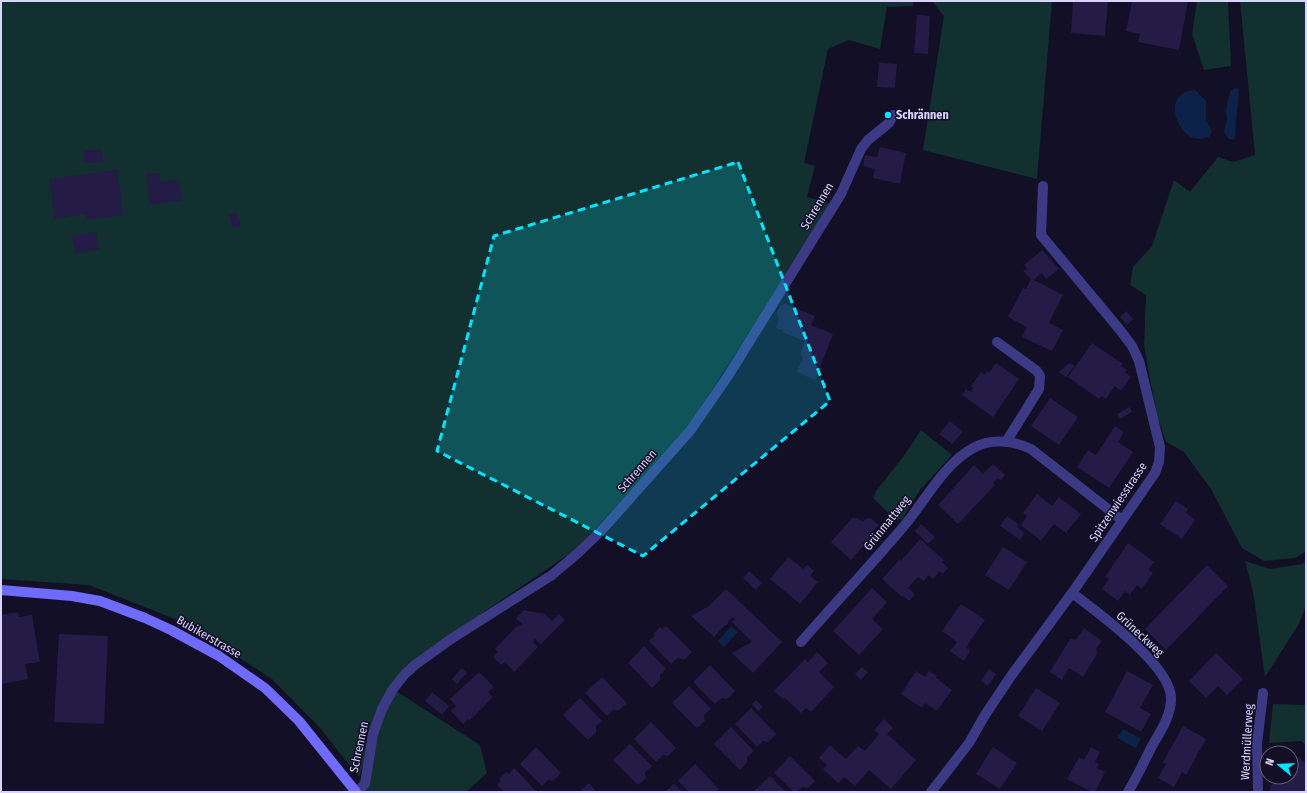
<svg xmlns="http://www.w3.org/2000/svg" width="1307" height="793" viewBox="0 0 1307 793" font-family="'Fira Sans Condensed',sans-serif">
  <rect width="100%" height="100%" fill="#130f26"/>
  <path fill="#12302f" d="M 1,1 L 914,1 L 913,6 L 887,7 L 880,49 L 849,40 L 828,49 L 804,163 L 815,166 L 807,197 L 832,204 L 687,428 L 578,548 L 488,609 L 402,670 L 365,736 L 366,757 L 359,777 L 320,728 L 272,679 L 190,625 L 89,585 L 1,579 Z
    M 932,1 L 1052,1 L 1037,179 L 923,150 L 944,16 Z
    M 1197,1 L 1228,1 L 1231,66 L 1204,70 L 1192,34 Z
    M 1240,1 L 1306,1 L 1306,551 L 1295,558 L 1264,561 L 1242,548 L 1211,489 L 1184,452 L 1166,442 L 1156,411 L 1144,345 L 1146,295 L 1130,285 L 1133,267 L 1152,246 L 1174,180 L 1190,192 L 1218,157 L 1233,162 L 1255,155 Z
    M 921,430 L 952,455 L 920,490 L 902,519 L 896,520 L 873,498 L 876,491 L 903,457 Z
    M 1245,561 L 1270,569 L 1302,564 L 1306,561 L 1306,605 L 1299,624 L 1265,677 L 1253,591 Z
    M 393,689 L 480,745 L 487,773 L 466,792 L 356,792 L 365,784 L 373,734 Z
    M 1273,704 L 1306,705 L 1306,746 L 1302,741 L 1269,743 Z"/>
  <path fill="#0c2248" d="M 1235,88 L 1239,89 C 1239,100 1237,111 1236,121 C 1235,128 1237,134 1234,140 L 1229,139 L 1224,132 L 1227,119 L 1226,109 L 1230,91 Z
    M 1195,90 L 1206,101 L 1206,121 L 1212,131 L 1209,137 C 1206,137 1202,139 1199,139 C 1177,139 1160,92 1195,90 Z
    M 731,626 L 738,632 L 724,647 L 718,641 Z
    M 1123,729 L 1141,739 L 1136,748 L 1117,738 Z"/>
  <path fill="#241b47" d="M 1073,1 L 1108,1 L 1105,36 L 1071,33 Z
    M 1132,1 L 1188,1 L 1179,50 L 1138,42 L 1140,34 L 1126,31 Z
    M 917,15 L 930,16 L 928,54 L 914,53 Z
    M 879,63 L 897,64 L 895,88 L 877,87 Z
    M 880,147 L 906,153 L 900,184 L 873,178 L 875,169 L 863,166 L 865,155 L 877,157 Z
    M 102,149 L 103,162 L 84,163 L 84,151 Z
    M 117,170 L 123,215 L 86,220 L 85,214 L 55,219 L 49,179 Z
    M 159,173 L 160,182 L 178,179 L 182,200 L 151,205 L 146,174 Z
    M 237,213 L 241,226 L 233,228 L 229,215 Z
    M 96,232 L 99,250 L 75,254 L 72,235 Z
    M 1042,250 L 1059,269 L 1046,279 L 1041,273 L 1034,280 L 1063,295 L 1049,323 L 1063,330 L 1052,351 L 1022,337 L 1027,327 L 1008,317 L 1023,288 L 1026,289 L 1031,279 L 1023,271 L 1027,269 L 1024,265 Z
    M 785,304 L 815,316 L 811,325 L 833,334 L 815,380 L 797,372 L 803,357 L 800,355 L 805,341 L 782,332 L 784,331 L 776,328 L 779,319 L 777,314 L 778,310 L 780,306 Z
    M 1126,311 L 1133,319 L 1127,325 L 1120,317 Z
    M 1092,343 L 1123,364 L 1121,366 L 1127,370 L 1125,372 L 1131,377 L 1121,391 L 1115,386 L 1106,399 L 1102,396 L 1099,399 L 1068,377 Z
    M 996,363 L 1019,379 L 993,417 L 962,395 L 966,389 L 971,392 L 973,388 L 971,386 L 981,372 L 985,375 L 987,371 L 989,373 Z
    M 1070,363 L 1075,366 L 1066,377 L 1058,372 Z
    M 1050,398 L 1078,417 L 1059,445 L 1031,426 Z
    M 1130,407 L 1132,412 L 1120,419 L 1117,414 Z
    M 950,421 L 963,432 L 952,444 L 939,434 Z
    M 1115,426 L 1124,432 L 1118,442 L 1133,452 L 1109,488 L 1077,467 L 1088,450 L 1096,455 Z
    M 993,464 L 1005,475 L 1001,480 L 998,478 L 993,483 L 995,485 L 958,524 L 938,505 L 974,465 L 983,474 Z
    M 1037,494 L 1052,506 L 1059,497 L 1081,514 L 1066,533 L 1054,524 L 1041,541 L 1021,525 L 1027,516 L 1023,513 Z
    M 1176,501 L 1188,509 L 1186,513 L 1195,520 L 1182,539 L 1160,524 Z
    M 1007,516 L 1019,525 L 1017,527 L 1025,533 L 1020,540 L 1000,526 Z
    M 853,517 L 855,519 L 856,517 L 863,522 L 866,519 L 870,518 L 879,525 L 871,533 L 873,535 L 851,560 L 831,542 Z
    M 921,524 L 935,537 L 928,544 L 915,531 Z
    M 920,539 L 944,560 L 942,562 L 948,568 L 943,574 L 940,571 L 933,579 L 928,575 L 924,581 L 918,577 L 908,588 L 915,594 L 909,601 L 903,596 L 902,597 L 882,579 L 900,559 L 901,561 Z
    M 1128,543 L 1154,562 L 1148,570 L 1153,573 L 1142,589 L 1137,585 L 1130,595 L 1125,591 L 1118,601 L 1102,589 L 1109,579 L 1105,577 Z
    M 1003,547 L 1027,562 L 1009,590 L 985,575 Z
    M 788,557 L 803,569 L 807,565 L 814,571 L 810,576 L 818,582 L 800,604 L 770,579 Z
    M 1207,565 L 1228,586 L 1166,650 L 1145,629 Z
    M 749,571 L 762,583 L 756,590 L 743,578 Z
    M 872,588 L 887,602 L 872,619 L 883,629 L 859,655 L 833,631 Z
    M 726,589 L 782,642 L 753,673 L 732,653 L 752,642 L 732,622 L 735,619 L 733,617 L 728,621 L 728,624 L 723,627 L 714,637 L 691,616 L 709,606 Z
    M 961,604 L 985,620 L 966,647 L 970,651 L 964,661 L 950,651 L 957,642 L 942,631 Z
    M 524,610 L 545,614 L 552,621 L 559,614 L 565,620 L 541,644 L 535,639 L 533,642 L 538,647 L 514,672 L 505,662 L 501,665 L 493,657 L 498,652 L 495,649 L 517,626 L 518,627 L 522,624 L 516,618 Z
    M 18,612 L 19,617 L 32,615 L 40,662 L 25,664 L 28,679 L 1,684 L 1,615 Z
    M 666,626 L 692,652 L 684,660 L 678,658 L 671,664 L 649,641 L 655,635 L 653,634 L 660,627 L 662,629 Z
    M 1084,628 L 1102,641 L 1096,649 L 1097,654 L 1083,677 L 1069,668 L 1062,680 L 1050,672 L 1070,639 L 1076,640 Z
    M 59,634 L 108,636 L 104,724 L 54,722 Z
    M 644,646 L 666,669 L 660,675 L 660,680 L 652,688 L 628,663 Z
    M 817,652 L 828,663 L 819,672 L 834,687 L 811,712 L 806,708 L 801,713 L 785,698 L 783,699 L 774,691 L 805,659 L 808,662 Z
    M 1216,653 L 1243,679 L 1227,695 L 1218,686 L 1206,698 L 1189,681 Z
    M 710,665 L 735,691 L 727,699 L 722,698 L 715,704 L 693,682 Z
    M 862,667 L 868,672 L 861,680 L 855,674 Z
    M 462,668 L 467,673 L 457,684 L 452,679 Z
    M 989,669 L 996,674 L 988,686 L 981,681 Z
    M 916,671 L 925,677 L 929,671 L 937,676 L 936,678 L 952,690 L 937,711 L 925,703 L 922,708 L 901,694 Z
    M 1127,671 L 1153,685 L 1140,708 L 1151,714 L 1141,732 L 1105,712 Z
    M 479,672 L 494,687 L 488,692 L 493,697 L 469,721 L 468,719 L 463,724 L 451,711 L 456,706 L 450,699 Z
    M 602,677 L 627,703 L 619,710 L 613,710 L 607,716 L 585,693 Z
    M 689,686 L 711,709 L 704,715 L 705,721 L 697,728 L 672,703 Z
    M 1036,688 L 1060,703 L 1042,731 L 1018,716 Z
    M 432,692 L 449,706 L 442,715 L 425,701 Z
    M 580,698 L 602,721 L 596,726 L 596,732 L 588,740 L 563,715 Z
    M 756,700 L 763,707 L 758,711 L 752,704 Z
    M 751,708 L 776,734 L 768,742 L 763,741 L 757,747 L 735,724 Z
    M 884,719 L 893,728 L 887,734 L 916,760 L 891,789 L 869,770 L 855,786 L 844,777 L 838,783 L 823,769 L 827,765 L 819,758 L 830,745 L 846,759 L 858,746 L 865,751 L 879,734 L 874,730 Z
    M 651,722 L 676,748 L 668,756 L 663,755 L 656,762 L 634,739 Z
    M 1183,726 L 1206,739 L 1186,775 L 1182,772 L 1174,787 L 1158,778 L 1166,764 L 1163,762 Z
    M 731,727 L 754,751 L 747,757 L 747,762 L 740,770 L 714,744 Z
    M 630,744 L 652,766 L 645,772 L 646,778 L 638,785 L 613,760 Z
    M 536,747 L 561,773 L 553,781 L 548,780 L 542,786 L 520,764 Z
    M 993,747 L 1017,763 L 1000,789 L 976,774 Z
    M 1091,747 L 1100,752 L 1095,762 L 1099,764 L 1097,768 L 1105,772 L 1095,792 L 1092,792 L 1067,779 L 1079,757 L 1084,760 Z
    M 790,756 L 815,781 L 808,788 L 802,787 L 797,792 L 794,792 L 774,773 Z
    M 1298,757 L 1306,764 L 1306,792 L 1270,792 L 1270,787 L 1279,777 L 1291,777 L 1291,764 Z
    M 695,764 L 719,789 L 716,792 L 689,792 L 678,781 Z
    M 514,768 L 536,791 L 535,792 L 504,792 L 497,785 L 501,781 L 499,779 L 506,772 L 509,774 Z
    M 770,776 L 786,792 L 753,792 Z
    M 589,783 L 597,792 L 579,792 Z
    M 674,784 L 682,792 L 665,792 Z"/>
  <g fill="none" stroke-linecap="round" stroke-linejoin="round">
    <path stroke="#3d3a85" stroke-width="10" d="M 997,342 L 1037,371 L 1040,376 L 1039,389 L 1006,442
      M 1258,792 L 1257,744 L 1263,693"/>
    <path stroke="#3d3a85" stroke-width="10" d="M 1072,593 C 1097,612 1172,666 1171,699 C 1171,716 1160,732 1152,746 C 1144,762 1137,777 1128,792
      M 801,642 C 835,603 871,565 904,526 C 926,500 944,463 975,447 C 992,438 1015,441 1031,449 L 1122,520
      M 356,792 L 365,784 L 373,734 L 382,709 L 393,689 L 405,674 L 415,665 L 451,639 L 552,575 L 578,553 L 601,531 L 690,431 L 728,376 L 841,194 L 861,149 L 868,140 L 889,123 L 893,115
      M 931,792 L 969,743 L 985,715 L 1011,676 L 1072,593 L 1155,473 L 1159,462 L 1160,447 L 1139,361 L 1132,346 L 1120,330 L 1041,235 L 1043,186"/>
    <path stroke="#6f6bff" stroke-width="10" d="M 1,590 L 72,596 L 100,601 L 145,618 L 171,630 L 219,656 L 265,688 L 299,721 L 356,792"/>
  </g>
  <path fill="#00e5ff" fill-opacity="0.2" stroke="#00e5ff" stroke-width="3" stroke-dasharray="8 5" stroke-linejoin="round" d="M 738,162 L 830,401 L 643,556 L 437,451 L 494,236 Z"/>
  <circle fill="#00e5ff" stroke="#130f26" stroke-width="1.5" cx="888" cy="115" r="4"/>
  <g text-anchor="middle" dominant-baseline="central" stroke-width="3" stroke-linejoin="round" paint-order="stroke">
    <g font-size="12" font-weight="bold" fill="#d9d4ff" stroke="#130f26" text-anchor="start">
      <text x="896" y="115">Schrännen</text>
    </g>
    <g font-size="12" fill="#d9d4ff" stroke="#130f26">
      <text transform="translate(817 206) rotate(-59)">Schrennen</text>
      <text transform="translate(637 471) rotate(-49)">Schrennen</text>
      <text transform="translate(1118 502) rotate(-56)">Spitzenwiesstrasse</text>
      <text transform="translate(887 523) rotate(-51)">Grünmattweg</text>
      <text transform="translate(1140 634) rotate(43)">Grüneckweg</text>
      <text transform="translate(209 637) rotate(30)">Bubikerstrasse</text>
      <text transform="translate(1247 742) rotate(-87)">Werdmüllerweg</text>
      <text transform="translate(359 747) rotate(-78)">Schrennen</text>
    </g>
  </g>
  <rect width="1307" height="793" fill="none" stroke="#d9d4ff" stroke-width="4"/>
  <g transform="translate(1279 765) rotate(288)"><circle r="19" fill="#130f26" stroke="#625e7d"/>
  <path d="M0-3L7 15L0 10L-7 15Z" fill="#00e5ff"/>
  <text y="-6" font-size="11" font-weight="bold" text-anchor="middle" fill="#d9d4ff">N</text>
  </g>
</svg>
